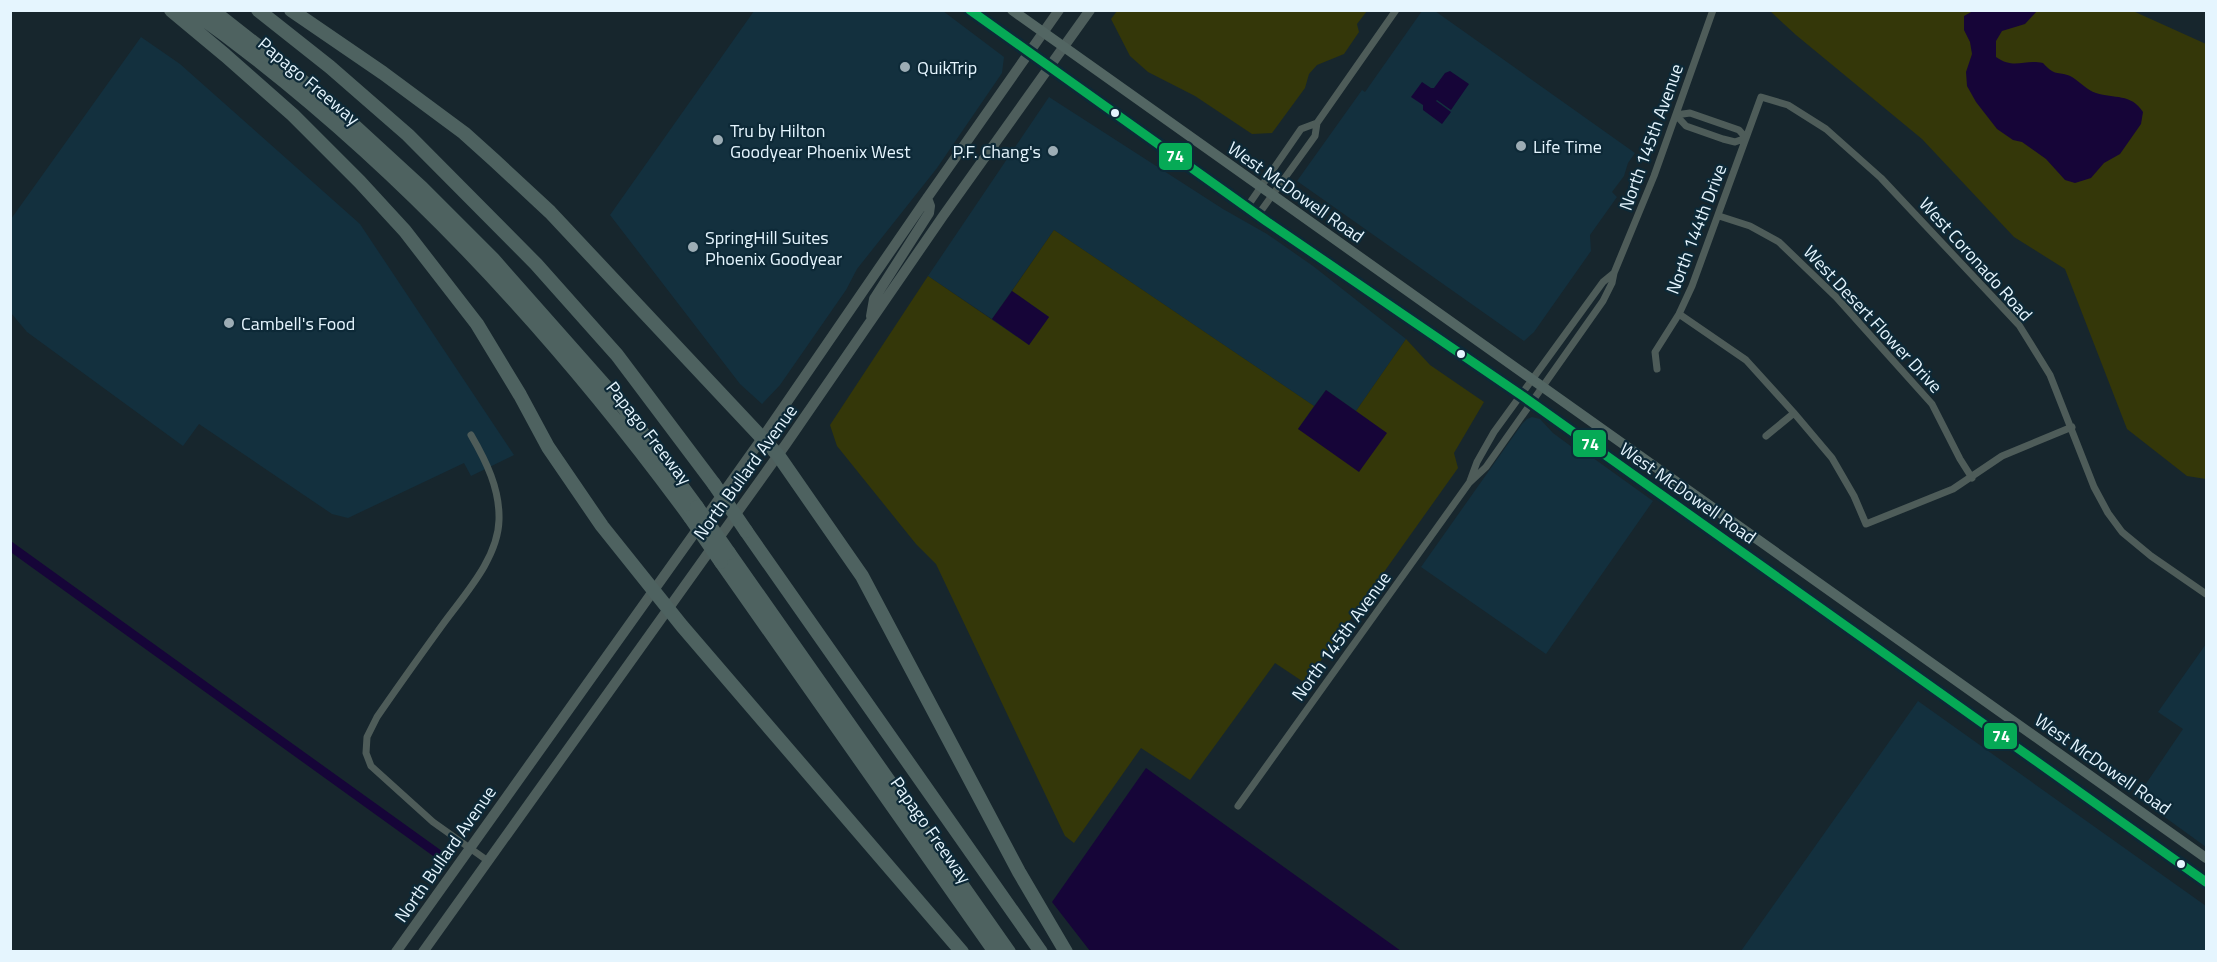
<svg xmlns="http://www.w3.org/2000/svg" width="2217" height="962" viewBox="0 0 2217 962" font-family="'Titillium Web',sans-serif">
  <rect width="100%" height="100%" fill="#17262d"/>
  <path fill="#13303e" d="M 754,11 L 943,11 L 1004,57 L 1002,73 L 937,168 L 857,269 L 846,290 L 780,385 L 762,404 L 740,384 L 610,215 Z
    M 1422,11 L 1435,11 L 1635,153 L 1628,163 L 1624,176 L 1612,192 L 1617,197 L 1590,235 L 1591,251 L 1534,332 L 1524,341 L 1297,181 L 1362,90 L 1365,92 Z
    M 141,37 L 180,64 L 360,224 L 514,455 L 471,476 L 464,463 L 348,518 L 332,514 L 199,424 L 183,446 L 27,332 L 11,313 L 11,219 Z
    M 1049,97 L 1223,209 L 1267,234 L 1313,266 L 1406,339 L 1356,411 L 1326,390 L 1314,406 L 1054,230 L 992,319 L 928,276 Z
    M 1532,417 L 1540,419 L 1553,433 L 1572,447 L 1596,460 L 1653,501 L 1546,654 L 1421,567 L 1522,424 L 1527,419 Z
    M 2206,644 L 2206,847 L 2137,797 L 2183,729 L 2158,712 Z
    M 1918,701 L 2206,906 L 2206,951 L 1741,951 Z"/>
  <path fill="#343709" d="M 1117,11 L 1367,10 L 1367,11 L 1357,24 L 1359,32 L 1344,54 L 1317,65 L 1309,74 L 1305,88 L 1272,133 L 1252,134 L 1195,96 L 1148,72 L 1130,56 L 1111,19 Z
    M 1770,11 L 2133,11 L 2206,44 L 2206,479 L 2187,476 L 2127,429 L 2065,269 L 2014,237 L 1922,139 L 1796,35 Z
    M 1054,230 L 1314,406 L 1298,429 L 1386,433 L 1356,411 L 1406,339 L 1430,365 L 1484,402 L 1454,453 L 1458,468 L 1305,683 L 1275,663 L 1190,780 L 1141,748 L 1074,843 L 1065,836 L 936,564 L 916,544 L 837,446 L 830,425 L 928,276 L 1029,345 L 1049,317 L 1012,291 Z"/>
  <path fill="#160538" d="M 1973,11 L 2037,11 L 2025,24 L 2002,31 L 1996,41 L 1996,57 C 2015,70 2023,59 2043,63 C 2056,78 2059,70 2072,77 C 2080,82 2087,90 2096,93 C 2114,99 2131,93 2143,112 L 2141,124 L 2120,154 L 2104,163 L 2091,178 L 2075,183 L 2065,180 L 2046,159 L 2022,142 L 2013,140 L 1997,129 L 1976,102 L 1967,86 L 1966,72 L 1972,54 L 1970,42 L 1964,30 L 1964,16 Z
    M 1450,71 L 1469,84 L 1451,110 L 1437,100 L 1436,101 L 1451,112 L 1442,124 L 1423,110 L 1423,105 L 1411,97 L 1422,82 L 1431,88 L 1434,88 L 1445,73 Z
    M 1012,291 L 1049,317 L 1029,345 L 992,319 Z
    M 1326,390 L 1387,433 L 1359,472 L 1298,429 Z
    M 1146,768 L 1401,951 L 1090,951 L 1052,902 Z"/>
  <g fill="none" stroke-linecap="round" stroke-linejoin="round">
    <path stroke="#160538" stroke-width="9" d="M 10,546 L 441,856"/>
    <path stroke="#4e5c59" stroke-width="7" d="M 1690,113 L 1739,130 L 1746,138 L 1735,142 L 1723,139 L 1686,126 L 1676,115 Z
      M 1247,207 L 1301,129 L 1317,123
      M 1258,215 L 1315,136 L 1317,123 L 1396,10
      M 1719,216 L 1750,226 L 1779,242 L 1836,297 L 1932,404 L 1960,459 L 1972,478
      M 1679,314 L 1746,360 L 1794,413 L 1832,458 L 1854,496 L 1866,524 L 1953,489 L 2002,456 L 2072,427
      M 1657,369 L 1655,352 L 1679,314 L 1692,286 L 1761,97 L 1788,105 L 1826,129 L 1881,178 L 2019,325 L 2050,375 L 2094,487 L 2108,513 L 2122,532 L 2151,556 L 2206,594
      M 471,435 C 486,461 500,489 499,520 C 498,561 460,599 438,631 C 417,660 397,688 377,717 L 367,737 L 366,753 L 371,766 L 433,822 L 488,861
      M 1766,436 L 1794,413
      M 1470,481 L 1477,462 L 1494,432 L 1603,282 L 1614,273
      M 1238,806 L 1469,483 L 1486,467 L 1603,301 L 1612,283 L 1614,273 L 1654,176 L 1713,10"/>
    <path stroke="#4e5e5c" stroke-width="10" d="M 871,316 L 874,299 L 929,213 L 930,206 L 927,198
      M 396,952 L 763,437 L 925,201 L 1059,10
      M 423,952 L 786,444 L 943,216 L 1090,10"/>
    <path stroke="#536663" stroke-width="10" d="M 970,10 L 1266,221 L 1521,395 L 2206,882
      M 1012,10 L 2206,858"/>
    <path stroke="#4e6260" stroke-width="14" d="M 171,10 L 225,55 L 293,115 L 360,182 L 405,231 L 477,324 L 520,395 L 548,447 L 602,526 L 682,626 L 962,952
      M 191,10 C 386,149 549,325 690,517
      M 212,10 L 324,98 L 422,188 L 493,259 L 622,405 L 697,507
      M 258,10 L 330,67 L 408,135 L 536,264 L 617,355 L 714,484
      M 291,10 L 383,73 L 464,133 L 494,160 L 550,212 L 778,455 L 862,576 L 1019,872 L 1066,952
      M 746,531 C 844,671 943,811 1041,952
      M 729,553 L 1009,952
      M 721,562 L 995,952"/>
    <path stroke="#4e6260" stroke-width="14" d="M 714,484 L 746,531
      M 697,507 L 729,553
      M 690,517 L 721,562"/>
    <defs>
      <path id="bus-1" d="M 970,10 L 1266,221 L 1521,395 L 2206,882"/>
    </defs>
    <use href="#bus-1" stroke="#0d2937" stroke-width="14"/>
    <use href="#bus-1" stroke="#06aa56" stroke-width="9"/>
  </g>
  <g fill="#9dadb5" stroke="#0d2937" stroke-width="2">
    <circle cx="905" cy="67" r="6"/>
    <circle cx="718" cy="140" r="6"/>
    <circle cx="1521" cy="146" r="6"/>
    <circle cx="1053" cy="151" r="6"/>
    <circle cx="693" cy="247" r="6"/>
    <circle cx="229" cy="323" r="6"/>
  </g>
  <g fill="#e5f5fe" stroke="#0d2937" stroke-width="2">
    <circle cx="1115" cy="113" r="5"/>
    <circle cx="1461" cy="354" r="5"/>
    <circle cx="2181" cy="864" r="5"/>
  </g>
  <g text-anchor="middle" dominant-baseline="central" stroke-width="4.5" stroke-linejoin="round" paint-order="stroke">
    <g font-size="18" fill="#e5f5fe" stroke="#0d2937" text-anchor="start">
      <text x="917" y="67">QuikTrip</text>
      <text x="730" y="130">Tru by Hilton<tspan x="730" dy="21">Goodyear Phoenix West</tspan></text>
      <text x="1533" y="146">Life Time</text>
      <text x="1041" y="151" text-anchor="end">P.F. Chang's</text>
      <text x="705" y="237">SpringHill Suites<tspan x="705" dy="21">Phoenix Goodyear</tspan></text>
      <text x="241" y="323">Cambell's Food</text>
    </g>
    <g font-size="18" fill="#e5f5fe" stroke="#0d2937">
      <text transform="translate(309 81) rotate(40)">Papago Freeway</text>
      <text transform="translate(1651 137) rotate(-70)">North 145th Avenue</text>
      <text transform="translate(1296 192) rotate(35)">West McDowell Road</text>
      <text transform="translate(1696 229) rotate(-69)">North 144th Drive</text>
      <text transform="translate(1976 259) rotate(48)">West Coronado Road</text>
      <text transform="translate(1873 319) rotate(47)">West Desert Flower Drive</text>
      <text transform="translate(649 433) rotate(52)">Papago Freeway</text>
      <text transform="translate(745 472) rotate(-54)">North Bullard Avenue</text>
      <text transform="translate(1688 493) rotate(35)">West McDowell Road</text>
      <text transform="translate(1341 636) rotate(-54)">North 145th Avenue</text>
      <text transform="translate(2103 764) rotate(35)">West McDowell Road</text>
      <text transform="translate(931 830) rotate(55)">Papago Freeway</text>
      <text transform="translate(445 854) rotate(-55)">North Bullard Avenue</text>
    </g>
  </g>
  <g stroke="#0d2937" stroke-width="2">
    <rect x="1158" y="142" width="35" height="29" rx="6" fill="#06aa56"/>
    <rect x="1572" y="429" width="35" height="29" rx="6" fill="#06aa56"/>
    <rect x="1983" y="722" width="35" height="28" rx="6" fill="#06aa56"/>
  </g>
  <g font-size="16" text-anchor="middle" font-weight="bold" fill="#fff">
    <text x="1175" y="162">74</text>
    <text x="1590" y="450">74</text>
    <text x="2001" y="742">74</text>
  </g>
  <rect width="2217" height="962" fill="none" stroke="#e5f5fe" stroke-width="24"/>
</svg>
